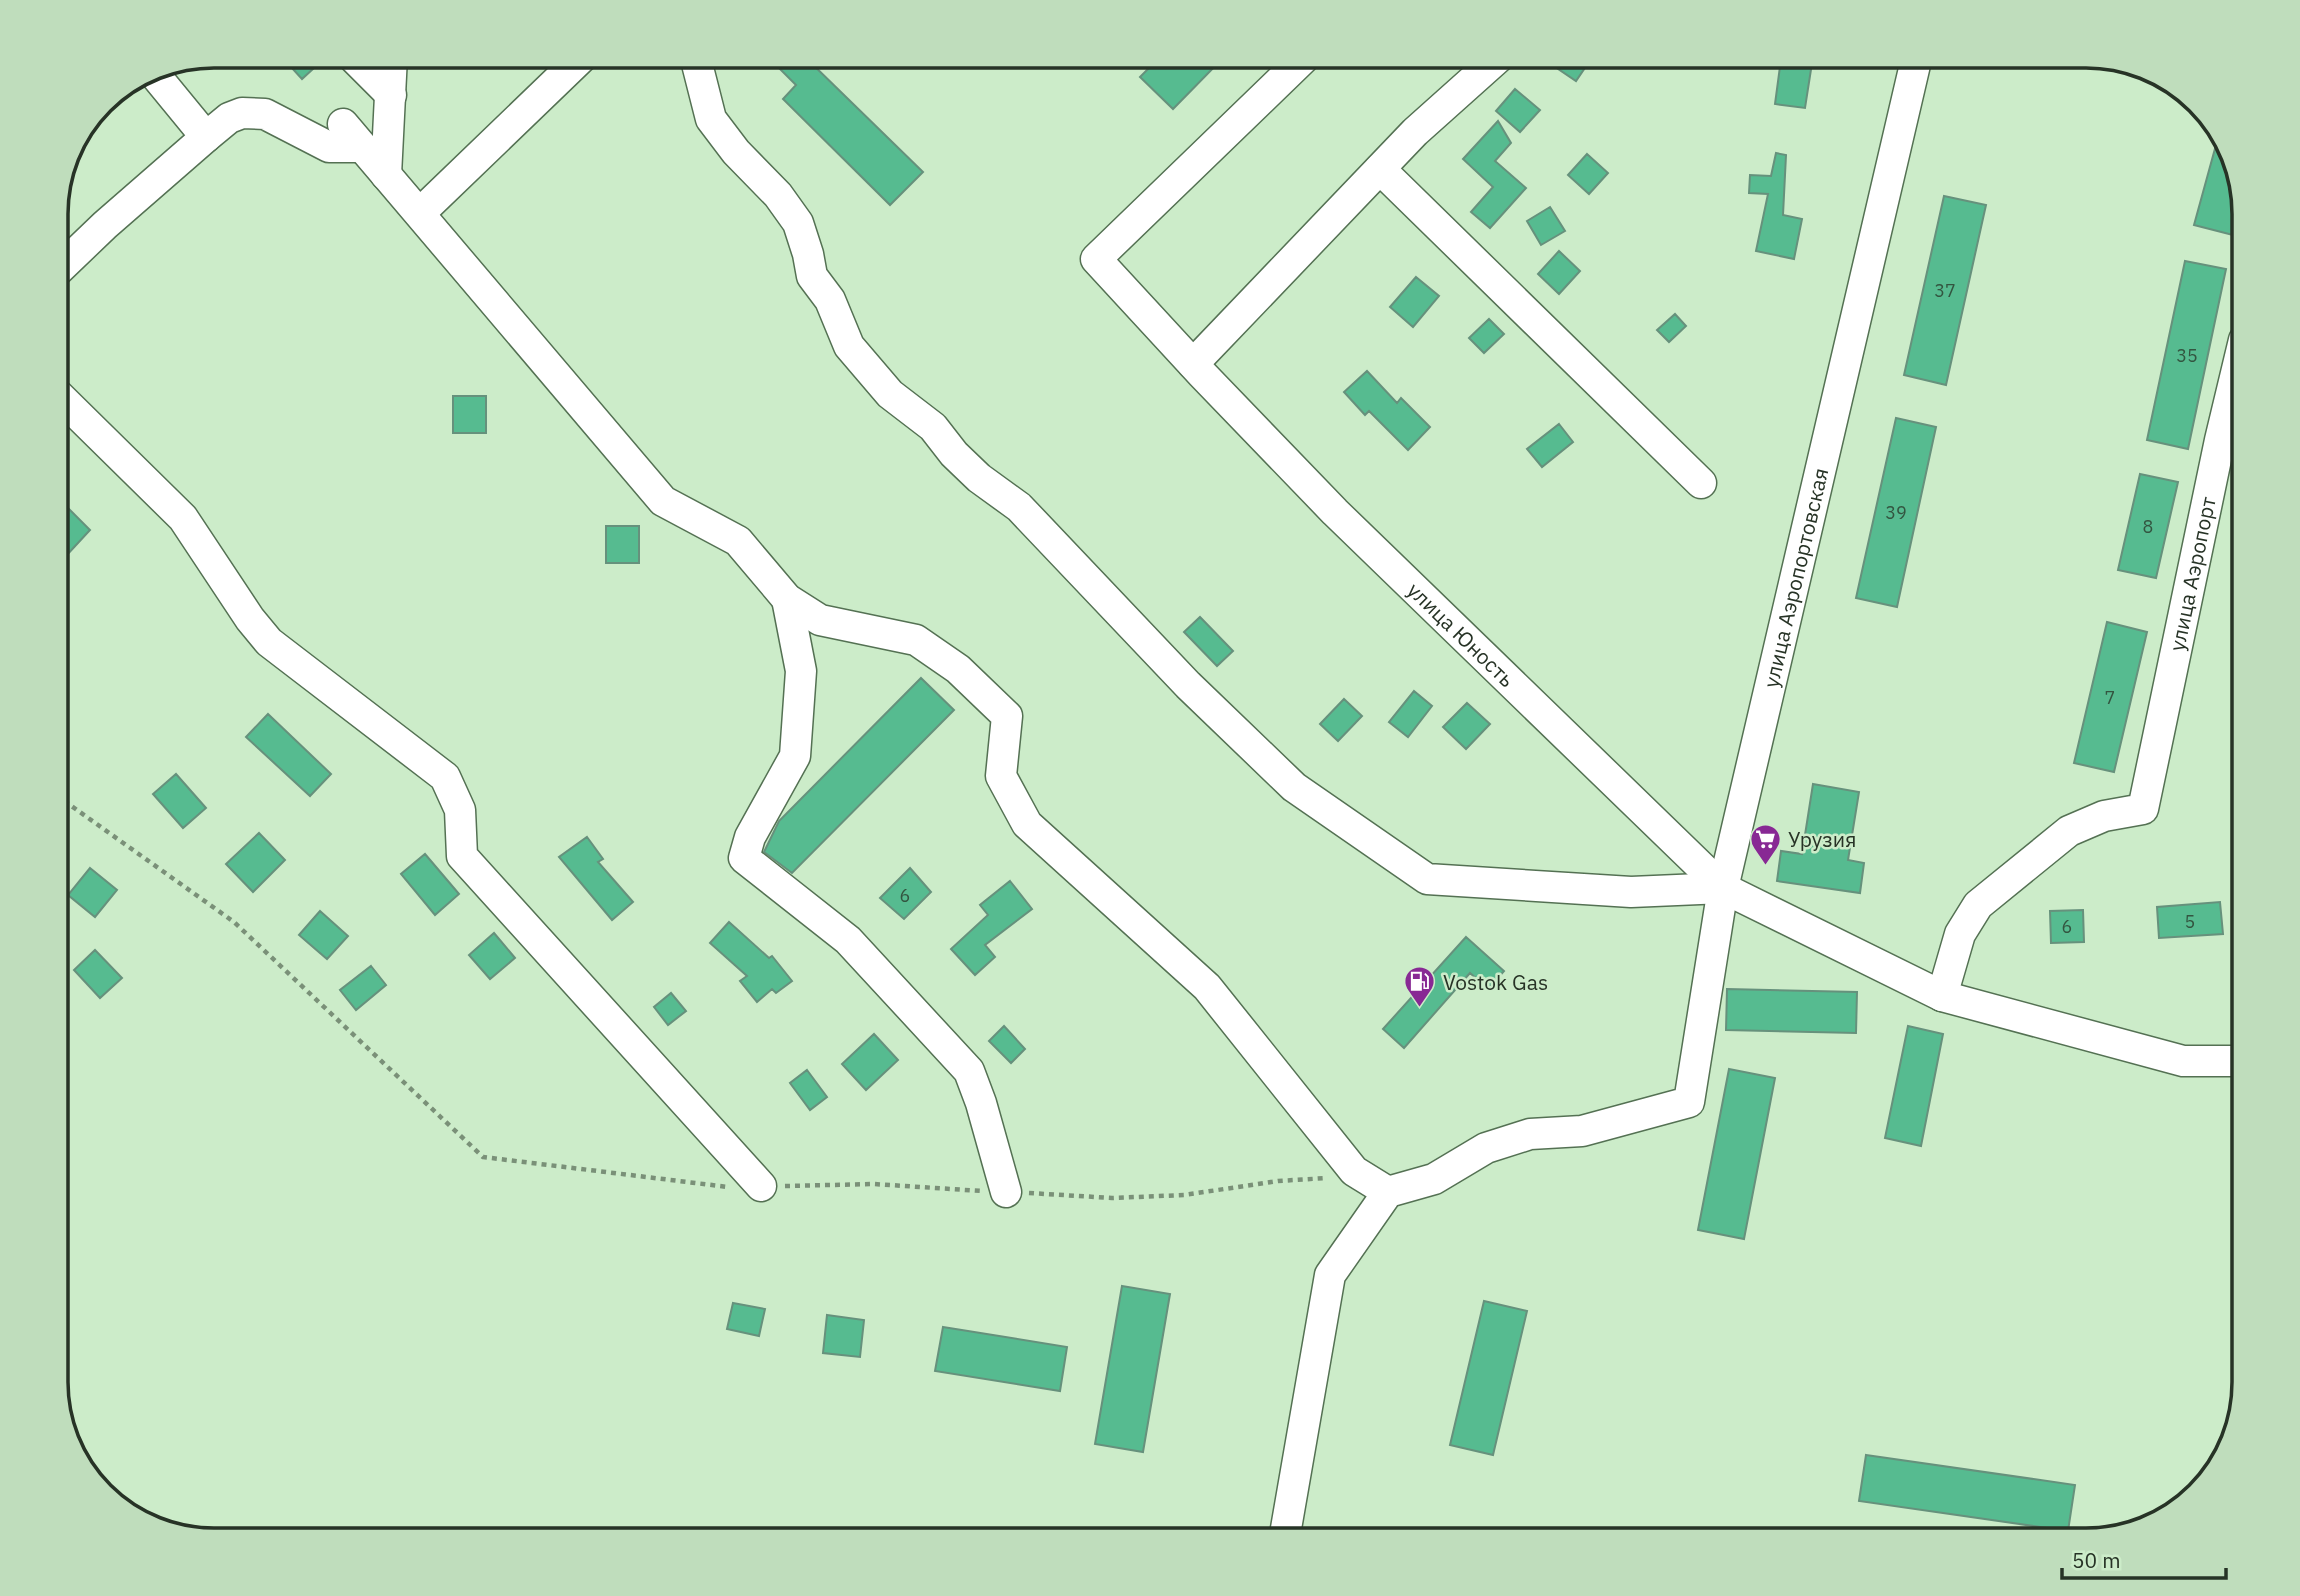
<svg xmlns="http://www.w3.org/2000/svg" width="2300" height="1596" viewBox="0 0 2300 1596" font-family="'IBM Plex Sans',sans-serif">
  <rect width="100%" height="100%" fill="#ccecc9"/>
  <path fill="#56bb90" stroke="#66917c" stroke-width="2" d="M 281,56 L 327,56 L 302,79 Z
    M 767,56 L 804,56 L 923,172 L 890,205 L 783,99 L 796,85 Z
    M 1161,56 L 1225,56 L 1173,109 L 1140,77 Z
    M 1539,56 L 1593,56 L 1576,81 Z
    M 1781,59 L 1812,63 L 1805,108 L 1775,104 Z
    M 1515,89 L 1540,110 L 1520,132 L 1496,111 Z
    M 1498,121 L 1511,143 L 1495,161 L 1526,188 L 1490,228 L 1471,212 L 1493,187 L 1463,159 Z
    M 2219,134 L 2228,144 L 2242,204 L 2233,235 L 2194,225 Z
    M 1776,153 L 1786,155 L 1783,215 L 1802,219 L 1794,259 L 1756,251 L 1768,194 L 1749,193 L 1750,175 L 1771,176 Z
    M 1587,154 L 1608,173 L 1589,194 L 1568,175 Z
    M 1944,196 L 1986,205 L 1946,385 L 1904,375 Z
    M 1550,207 L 1565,231 L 1541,245 L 1527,221 Z
    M 1559,251 L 1580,271 L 1559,294 L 1538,274 Z
    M 2185,261 L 2226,269 L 2188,449 L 2147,440 Z
    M 1416,277 L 1439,296 L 1413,327 L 1390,307 Z
    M 1675,314 L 1686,326 L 1669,342 L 1657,330 Z
    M 1489,319 L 1504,334 L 1484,353 L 1469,338 Z
    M 1367,371 L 1397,403 L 1401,398 L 1430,427 L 1408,450 L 1369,411 L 1365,415 L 1344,392 Z
    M 453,396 L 486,396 L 486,433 L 453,433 Z
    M 1896,418 L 1936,427 L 1897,607 L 1856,598 Z
    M 1559,424 L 1573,442 L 1542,467 L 1527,449 Z
    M 2140,474 L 2178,482 L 2156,578 L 2118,570 Z
    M 67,507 L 90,530 L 65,557 L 56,548 L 56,518 Z
    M 606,526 L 639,526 L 639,563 L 606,563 Z
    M 1200,617 L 1233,651 L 1217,666 L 1184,632 Z
    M 2107,622 L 2147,632 L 2114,772 L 2074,763 Z
    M 921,678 L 954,710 L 792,873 L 764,852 L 779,821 Z
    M 1414,691 L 1432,706 L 1408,737 L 1389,722 Z
    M 1344,699 L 1362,716 L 1338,741 L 1320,724 Z
    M 1467,703 L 1490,724 L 1466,749 L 1443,727 Z
    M 268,714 L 331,774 L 310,796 L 246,737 Z
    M 176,774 L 206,808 L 183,828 L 153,794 Z
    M 1813,784 L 1859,792 L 1848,860 L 1864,863 L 1860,893 L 1777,881 L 1781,851 L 1802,854 Z
    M 259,833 L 285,860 L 253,892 L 226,864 Z
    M 587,837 L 603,859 L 598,862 L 633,902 L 612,920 L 559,857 Z
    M 425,854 L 459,894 L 435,915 L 401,874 Z
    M 90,868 L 117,890 L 95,917 L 68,895 Z
    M 910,868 L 931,892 L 904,919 L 880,898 Z
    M 1010,881 L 1032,909 L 985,945 L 995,957 L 975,975 L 951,949 L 988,915 L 980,905 Z
    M 2220,902 L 2223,934 L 2159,938 L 2157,907 Z
    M 2083,910 L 2084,942 L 2051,943 L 2050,911 Z
    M 320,911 L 348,936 L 327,959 L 299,935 Z
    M 729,922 L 769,958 L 772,956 L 792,981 L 776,993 L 772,989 L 757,1002 L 740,981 L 747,976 L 710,943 Z
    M 494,933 L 515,958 L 490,979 L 469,955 Z
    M 1466,937 L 1504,971 L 1488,989 L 1470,973 L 1404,1048 L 1383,1029 Z
    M 95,950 L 122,978 L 100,998 L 74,970 Z
    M 371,966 L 386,985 L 356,1010 L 340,990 Z
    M 1727,989 L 1857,992 L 1856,1033 L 1726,1030 Z
    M 671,993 L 686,1011 L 668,1025 L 654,1007 Z
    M 1004,1026 L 1025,1049 L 1011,1063 L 989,1041 Z
    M 1908,1026 L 1943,1034 L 1921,1146 L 1885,1138 Z
    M 874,1034 L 898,1060 L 866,1090 L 842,1064 Z
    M 1729,1069 L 1775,1078 L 1744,1239 L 1698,1230 Z
    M 807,1070 L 827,1097 L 810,1110 L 790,1083 Z
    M 1122,1286 L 1170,1294 L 1143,1452 L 1095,1444 Z
    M 1484,1301 L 1527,1311 L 1493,1455 L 1450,1445 Z
    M 733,1303 L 765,1309 L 759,1336 L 727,1329 Z
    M 827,1315 L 864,1320 L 860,1357 L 823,1353 Z
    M 943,1327 L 1067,1347 L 1060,1391 L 935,1371 Z
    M 1866,1455 L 2075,1485 L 2068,1531 L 1859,1501 Z"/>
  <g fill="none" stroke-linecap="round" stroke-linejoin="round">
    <defs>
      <g id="minor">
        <path d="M 352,56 L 391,95"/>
        <path d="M 695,56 L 711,119 L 736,152 L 778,195 L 798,223 L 808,254 L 812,276 L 830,300 L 849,346 L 890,394 L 933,427 L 954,454 L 979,478 L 1019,507 L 1188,685 L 1294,787 L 1427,879 L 1631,892 L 1723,888 L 1942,996 L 2183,1061 L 2244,1061"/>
        <path id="s1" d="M 1306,56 L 1096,259 L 1202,374 L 1335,512 L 1723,888"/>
        <path d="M 151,70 L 206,137 L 229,118 L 242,113 L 265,114 L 329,147 L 361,147"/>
        <path d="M 343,124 L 663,501 L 738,541 L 787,599 L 820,620 L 916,640 L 958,669 L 1007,716 L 1001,776 L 1027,824 L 1207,987 L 1354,1171 L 1388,1192"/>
        <path d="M 1380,169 L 1701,483"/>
        <path d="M 386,175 L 392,56"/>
        <path d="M 420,213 L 583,56"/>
        <path d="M 56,272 L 105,225 L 206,137"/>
        <path d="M 1193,364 L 1415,132 L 1500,56"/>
        <path d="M 56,393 L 183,518 L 250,619 L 269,642 L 445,777 L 460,810 L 462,856 L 761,1186"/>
        <path d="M 787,599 L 801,671 L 795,756 L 750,837 L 744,858 L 848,940 L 969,1071 L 981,1103 L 1006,1192"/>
        <path id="s2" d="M 1942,996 L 1960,934 L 1978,905 L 2069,831 L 2104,816 L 2143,809 L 2220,440 L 2244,340"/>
        <path id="s3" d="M 1284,1540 L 1330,1275 L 1388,1192 L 1434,1179 L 1486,1148 L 1530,1134 L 1582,1131 L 1689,1102 L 1723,888 L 1917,56"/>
      </g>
    </defs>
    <use href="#minor" stroke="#547153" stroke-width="33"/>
    <path stroke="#7a9078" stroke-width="4.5" stroke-dasharray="5 5" stroke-linecap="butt" d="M 56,795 L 234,922 L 483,1157 L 728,1187
      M 785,1186 L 874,1184 L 982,1191
      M 1029,1193 L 1112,1198 L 1184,1195 L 1278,1181 L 1327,1178"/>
    <use href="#minor" stroke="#fff" stroke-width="30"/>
  </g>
  <defs>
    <symbol id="supermarket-pin" viewBox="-11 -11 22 30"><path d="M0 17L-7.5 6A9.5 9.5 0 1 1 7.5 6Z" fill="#882994" stroke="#ccecc9"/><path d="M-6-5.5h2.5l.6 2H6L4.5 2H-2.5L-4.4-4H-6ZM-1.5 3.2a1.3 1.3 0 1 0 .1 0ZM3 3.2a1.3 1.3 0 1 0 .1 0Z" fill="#fff"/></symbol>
    <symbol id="fuel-pin" viewBox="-11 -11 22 30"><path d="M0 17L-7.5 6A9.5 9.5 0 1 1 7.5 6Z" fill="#882994" stroke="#ccecc9"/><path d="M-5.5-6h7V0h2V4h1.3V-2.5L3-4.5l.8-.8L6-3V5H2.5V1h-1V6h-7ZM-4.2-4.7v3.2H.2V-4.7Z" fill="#fff"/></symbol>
  </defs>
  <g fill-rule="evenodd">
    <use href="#supermarket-pin" x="1748" y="822" width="35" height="47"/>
    <use href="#fuel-pin" x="1402" y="964" width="35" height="47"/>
  </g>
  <g text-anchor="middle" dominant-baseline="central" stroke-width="5" stroke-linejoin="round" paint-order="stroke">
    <g font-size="18" fill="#335540">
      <text x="1945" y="290">37</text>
      <text x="2187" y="355">35</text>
      <text x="1896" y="512">39</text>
      <text x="2148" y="526">8</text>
      <text x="2110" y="697">7</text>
      <text x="905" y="895">6</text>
      <text x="2190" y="921">5</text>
      <text x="2067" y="926">6</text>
    </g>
    <g font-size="21" fill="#273326" stroke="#ccecc9">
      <text stroke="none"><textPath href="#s2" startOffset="534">улица Аэропорт</textPath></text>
      <text stroke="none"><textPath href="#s3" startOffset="1223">улица Аэропортовская</textPath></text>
      <text stroke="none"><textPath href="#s1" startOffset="816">улица Юность</textPath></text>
    </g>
    <g font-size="21" fill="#273326" stroke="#ccecc9" text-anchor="start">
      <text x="1788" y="839">Урузия</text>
      <text x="1443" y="982">Vostok Gas</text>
    </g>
  </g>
  <path d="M0 0H2300V1596H0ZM214 68H2086A146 146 0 0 1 2232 214V1382A146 146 0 0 1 2086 1528H214A146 146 0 0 1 68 1382V214A146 146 0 0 1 214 68Z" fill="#bfddbc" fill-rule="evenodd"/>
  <path fill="none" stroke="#273326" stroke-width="3.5" d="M214 68H2086A146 146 0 0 1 2232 214V1382A146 146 0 0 1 2086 1528H214A146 146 0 0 1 68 1382V214A146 146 0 0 1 214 68Z"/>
  <path d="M2062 1568v10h164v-10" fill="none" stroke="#273326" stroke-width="3.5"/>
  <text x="2072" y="1568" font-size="21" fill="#273326" stroke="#ccecc9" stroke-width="5" paint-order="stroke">50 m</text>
</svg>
